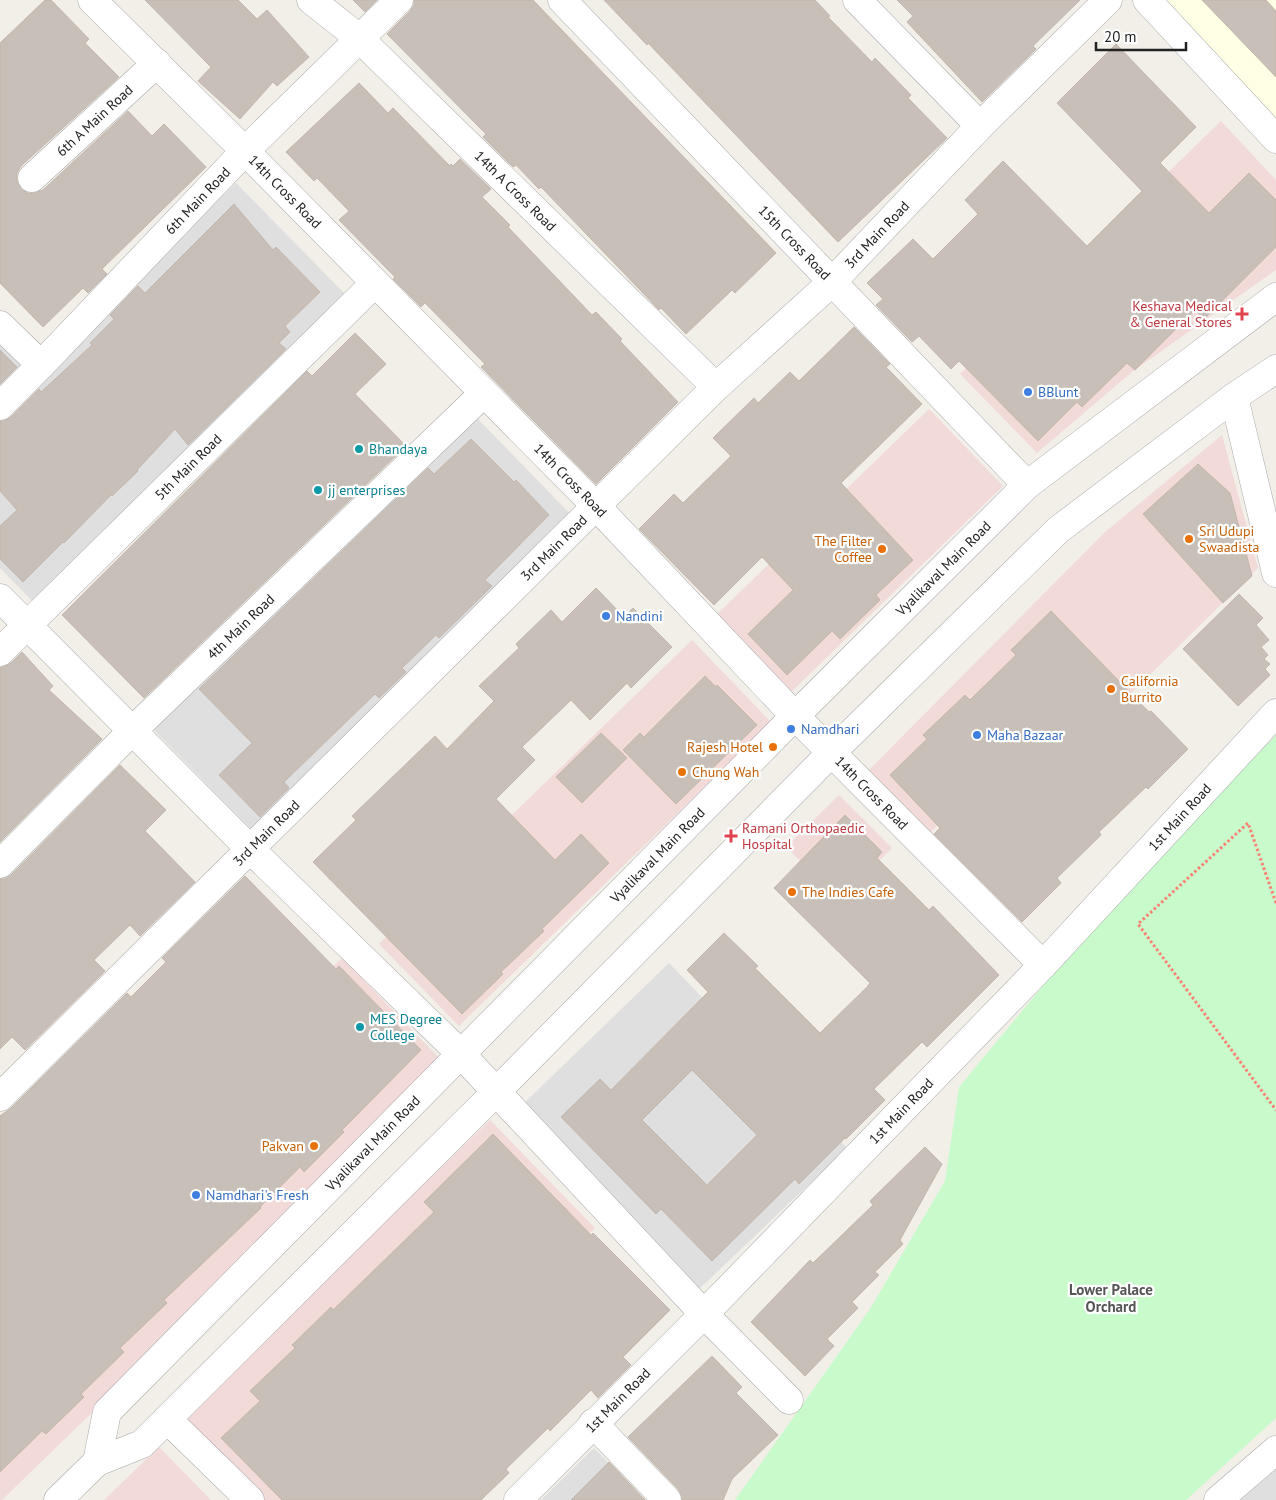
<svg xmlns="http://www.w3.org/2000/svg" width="1276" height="1500" viewBox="0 0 1276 1500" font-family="'PT Sans',sans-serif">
  <rect width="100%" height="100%" fill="#f2efe9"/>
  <path fill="#e0dfdf" d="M 236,183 L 349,298 L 35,604 L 0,568 L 0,412 Z
    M 0,344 L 23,367 L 0,390 Z
    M 475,416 L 578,522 L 257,835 L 153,729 Z
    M 669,963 L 847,1148 L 694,1294 L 517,1110 Z
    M 594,1448 L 645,1500 L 541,1500 Z
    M 1276,1467 L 1276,1500 L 1238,1500 Z"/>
  <path fill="#f2dad9" d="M 1221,121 L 1276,180 L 1276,270 L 1132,372 L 1037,453 L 960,374 Z
    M 929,409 L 1003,486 L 786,697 L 711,620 Z
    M 1222,435 L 1258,568 L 1003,820 L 976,788 L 925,838 L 862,777 L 1104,533 Z
    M 692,640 L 771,722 L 459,1026 L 379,944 Z
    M 839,795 L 892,848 L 840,900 L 786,847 Z
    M 342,958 L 448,1067 L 2,1500 L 0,1500 L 0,1290 Z
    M 490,1120 L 595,1228 L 315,1500 L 260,1500 L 182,1420 Z
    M 159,1447 L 211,1500 L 104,1500 Z"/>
  <path fill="#ffffe5" d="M 1164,0 L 1276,0 L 1276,123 Z"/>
  <path fill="#c8facc" d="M 1276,735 L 1276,1418 L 1186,1500 L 735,1500 L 870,1309 L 945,1181 L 959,1087 L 1100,917 Z"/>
  <path fill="#c7bfb8" stroke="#c4b6ab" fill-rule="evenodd" d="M 45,0 L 51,0 L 89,39 L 85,43 L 119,77 L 21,166 L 17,173 L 17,181 L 21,189 L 28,193 L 35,193 L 43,190 L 128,111 L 152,136 L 164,124 L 206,167 L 102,269 L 107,274 L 88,293 L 83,288 L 43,327 L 0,283 L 0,43 Z
    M 145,0 L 238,0 L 257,19 L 267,10 L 309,57 L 277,86 L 273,82 L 240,119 L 198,81 L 211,67 Z
    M 353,0 L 377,0 L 365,12 Z
    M 414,0 L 533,0 L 776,253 L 735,293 L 732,290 L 686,334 L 661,308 L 659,310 L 642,292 L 541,187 L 539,189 L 516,165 L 513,167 L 483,137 L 486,134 L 387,34 L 410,11 L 414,5 Z
    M 604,0 L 815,0 L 830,16 L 828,17 L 872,62 L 875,58 L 911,95 L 908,98 L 947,138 L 838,242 L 648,43 L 647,45 Z
    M 897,0 L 1080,0 L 1033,46 L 1036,49 L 982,102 L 907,22 L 913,16 Z
    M 1202,0 L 1266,0 L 1276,11 L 1276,77 Z
    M 1116,44 L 1196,127 L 1160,163 L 1209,213 L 1249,173 L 1276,200 L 1276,247 L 1204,319 L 1195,310 L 1135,370 L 1127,363 L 1082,407 L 1077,402 L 1038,441 L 959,361 L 951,369 L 919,336 L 912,342 L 876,305 L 883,299 L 867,283 L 913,239 L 933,259 L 978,214 L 965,200 L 1003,161 L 1087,246 L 1142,191 L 1057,103 Z
    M 359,83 L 388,113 L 393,108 L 450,166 L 451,164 L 453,166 L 460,159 L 491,189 L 482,197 L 510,225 L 508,227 L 592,315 L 596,312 L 622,339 L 620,341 L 678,402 L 596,484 L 481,367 L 485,364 L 425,303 L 421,307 L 393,279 L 395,277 L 339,220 L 349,211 L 317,178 L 314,181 L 286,152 Z
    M 234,204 L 273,250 L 276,247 L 320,292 L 285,326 L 290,332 L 279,343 L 286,349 L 188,445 L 175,429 L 137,470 L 138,471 L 112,496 L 111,495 L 64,543 L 63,542 L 23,582 L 0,559 L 0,526 L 17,510 L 0,491 L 0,421 L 4,421 L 11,417 L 39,389 L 41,392 L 92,345 L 90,343 L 114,319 L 110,315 L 138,286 L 145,293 Z
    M 854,327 L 890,364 L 886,367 L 922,404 L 841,483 L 913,560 L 876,595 L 880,600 L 840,639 L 832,631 L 787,675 L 748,634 L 793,590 L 762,557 L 714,605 L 639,529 L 674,494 L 683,503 L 731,456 L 713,438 L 754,398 L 758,403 L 790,372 L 799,381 Z
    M 355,333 L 386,364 L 355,394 L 406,446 L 144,698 L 62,615 L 307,371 L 312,376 Z
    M 0,350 L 17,367 L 0,384 Z
    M 471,439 L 514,482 L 516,480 L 549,515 L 485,580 L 492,586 L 439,638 L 436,635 L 402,668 L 406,672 L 379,698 L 375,694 L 284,782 L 289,788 L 260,817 L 219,775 L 252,743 L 199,689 L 428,468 L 434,474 Z
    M 1198,464 L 1230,493 L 1252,576 L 1223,603 L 1143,514 Z
    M 596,588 L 624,617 L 633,608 L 672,647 L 631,688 L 627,683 L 590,720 L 571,700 L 522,747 L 535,760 L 496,799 L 555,860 L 581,834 L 609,863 L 542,929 L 544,931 L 501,972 L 503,974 L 462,1014 L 313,862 L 356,820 L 352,816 L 435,736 L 447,749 L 494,701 L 479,686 L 519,648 L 516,644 L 551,610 L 562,622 Z
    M 1239,594 L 1263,618 L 1256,625 L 1269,640 L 1261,647 L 1268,655 L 1264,659 L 1270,664 L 1265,669 L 1270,675 L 1238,706 L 1183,649 Z
    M 1051,611 L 1149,712 L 1151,711 L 1188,749 L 1148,789 L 1146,787 L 1099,832 L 1101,835 L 1057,878 L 1061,883 L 1022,922 L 934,834 L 940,828 L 890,775 L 927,739 L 923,735 L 965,695 L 970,700 L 1016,655 L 1011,650 Z
    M 22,652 L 53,686 L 49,690 L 102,739 L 0,842 L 0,668 L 11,663 Z
    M 705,676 L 716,687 L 717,685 L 757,725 L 676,804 L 623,750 L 640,733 L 644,737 Z
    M 601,733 L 627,758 L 582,803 L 556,777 Z
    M 120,765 L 166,810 L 145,831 L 195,882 L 140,936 L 130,925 L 94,960 L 105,971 L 25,1050 L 12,1037 L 0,1049 L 0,879 L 5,879 L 11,875 Z
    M 845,815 L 882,852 L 877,858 L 929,910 L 933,906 L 999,975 L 927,1047 L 922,1042 L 874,1089 L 885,1100 L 846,1139 L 845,1138 L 799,1184 L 795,1179 L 712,1261 L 661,1209 L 656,1214 L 561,1117 L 600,1079 L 611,1090 L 708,992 L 687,970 L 724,933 L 758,966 L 755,968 L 820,1033 L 867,987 L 870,983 L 774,888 ZM 692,1070 L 757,1135 L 707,1185 L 642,1120 Z
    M 245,876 L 336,969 L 339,966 L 421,1050 L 342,1130 L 344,1132 L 304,1172 L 300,1167 L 260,1207 L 261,1208 L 164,1300 L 167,1303 L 120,1348 L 124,1352 L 81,1394 L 84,1397 L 46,1434 L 42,1431 L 0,1472 L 0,1116 L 11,1108 L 127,993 L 131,997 L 166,962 L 162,958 Z
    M 493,1134 L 591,1235 L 593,1233 L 670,1310 L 623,1357 L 631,1365 L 598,1398 L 591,1390 L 550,1431 L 548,1428 L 506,1469 L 509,1473 L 481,1500 L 282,1500 L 221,1438 L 260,1401 L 250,1391 L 295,1348 L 292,1345 L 331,1307 L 333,1310 L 434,1212 L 424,1202 Z
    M 925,1147 L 942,1164 L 900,1240 L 903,1244 L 875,1272 L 879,1275 L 852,1302 L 858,1308 L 827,1339 L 834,1346 L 805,1376 L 751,1322 L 810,1260 L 813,1263 L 873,1205 L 870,1201 Z
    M 712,1356 L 742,1387 L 736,1393 L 778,1435 L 732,1479 L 723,1500 L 682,1500 L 682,1496 L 678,1489 L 628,1437 Z
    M 609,1462 L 645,1500 L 571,1500 Z"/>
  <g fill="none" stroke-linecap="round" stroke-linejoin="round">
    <defs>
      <g id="minor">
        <path id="s1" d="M 92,0 L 245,151 L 596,506 L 795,716 L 1043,965"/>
        <path id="s2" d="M 311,0 L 359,38 L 716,387"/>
        <path id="s3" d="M 562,0 L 1027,485"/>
        <path d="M 857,0 L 980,126"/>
        <path d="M 1147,0 L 1276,139"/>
        <path id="s4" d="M 32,178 L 157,63"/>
        <path d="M 0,325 L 41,365"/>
        <path d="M 1234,397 L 1276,573"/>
        <path id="s5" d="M 0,406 L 41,365 L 245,151 L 399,0"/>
        <path d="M 0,598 L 250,849 L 461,1054 L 704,1314 L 789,1400"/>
        <path id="s6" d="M 0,652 L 375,283"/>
        <path id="s7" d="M 0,864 L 132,731 L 484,393"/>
        <path id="s8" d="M 0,1097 L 716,387 L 832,282 L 980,126 L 1108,0"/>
        <path d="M 167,1419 L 250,1500"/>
        <path d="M 593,1423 L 667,1500"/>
        <path id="s9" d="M 97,1462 L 107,1412 L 795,716 L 1027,485 L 1276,297"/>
        <path d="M 58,1500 L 97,1462 L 142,1444 L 496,1092 L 832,752 L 1058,530 L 1234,397 L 1276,369"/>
        <path id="s10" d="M 518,1500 L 704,1314 L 1043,965 L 1276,713"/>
        <path d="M 1218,1500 L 1276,1450"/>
      </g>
    </defs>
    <use href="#minor" stroke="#a9a9a9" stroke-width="29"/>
    <path stroke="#fa8072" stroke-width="3" stroke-dasharray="2.5 2.5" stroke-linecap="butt" d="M 1276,903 L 1248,823 L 1138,924 L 1276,1110"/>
    <use href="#minor" stroke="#fff" stroke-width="28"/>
  </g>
  <g fill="#e0444e" stroke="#fff" stroke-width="2">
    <path d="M1239.5 306.5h5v5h5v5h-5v5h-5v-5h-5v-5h5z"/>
    <path d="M728.5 828.5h5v5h5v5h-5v5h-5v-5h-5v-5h5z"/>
  </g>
  <g fill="#3f7fe0" stroke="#fff" stroke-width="2">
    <circle cx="1028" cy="392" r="5"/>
    <circle cx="606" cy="616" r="5"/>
    <circle cx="791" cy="729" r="5"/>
    <circle cx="977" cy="735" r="5"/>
    <circle cx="196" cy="1195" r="5"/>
  </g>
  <g fill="#0f9aa8" stroke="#fff" stroke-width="2">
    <circle cx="359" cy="449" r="5"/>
    <circle cx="318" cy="490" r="5"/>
    <circle cx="360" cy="1027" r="5"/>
  </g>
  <g fill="#e8710a" stroke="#fff" stroke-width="2">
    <circle cx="1189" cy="539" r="5"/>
    <circle cx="882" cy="549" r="5"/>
    <circle cx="1111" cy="689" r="5"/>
    <circle cx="773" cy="747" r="5"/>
    <circle cx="682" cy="772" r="5"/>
    <circle cx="792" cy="892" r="5"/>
    <circle cx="314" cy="1146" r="5"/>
  </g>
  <g text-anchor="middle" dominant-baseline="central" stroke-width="4.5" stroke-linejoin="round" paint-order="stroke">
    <g font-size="14" fill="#222" stroke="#fff">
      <text stroke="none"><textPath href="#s4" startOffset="85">6th A Main Road</textPath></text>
      <text stroke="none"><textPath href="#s2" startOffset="280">14th A Cross Road</textPath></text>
      <text stroke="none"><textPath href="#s1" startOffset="272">14th Cross Road</textPath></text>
      <text stroke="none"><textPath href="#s5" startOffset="285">6th Main Road</textPath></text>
      <text stroke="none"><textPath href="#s8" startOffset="1230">3rd Main Road</textPath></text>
      <text stroke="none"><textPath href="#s3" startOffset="336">15th Cross Road</textPath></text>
      <text stroke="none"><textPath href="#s6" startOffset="264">5th Main Road</textPath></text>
      <text stroke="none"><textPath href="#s1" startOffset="678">14th Cross Road</textPath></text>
      <text stroke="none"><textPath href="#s8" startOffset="780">3rd Main Road</textPath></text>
      <text stroke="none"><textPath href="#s9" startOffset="1239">Vyalikaval Main Road</textPath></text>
      <text stroke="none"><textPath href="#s7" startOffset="338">4th Main Road</textPath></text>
      <text stroke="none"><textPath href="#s1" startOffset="1112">14th Cross Road</textPath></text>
      <text stroke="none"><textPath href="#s10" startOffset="951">1st Main Road</textPath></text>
      <text stroke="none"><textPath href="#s8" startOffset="375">3rd Main Road</textPath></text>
      <text stroke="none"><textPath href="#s9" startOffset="834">Vyalikaval Main Road</textPath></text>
      <text stroke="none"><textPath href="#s10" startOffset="546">1st Main Road</textPath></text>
      <text stroke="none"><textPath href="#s9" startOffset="429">Vyalikaval Main Road</textPath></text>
      <text stroke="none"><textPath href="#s10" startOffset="141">1st Main Road</textPath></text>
    </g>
    <g font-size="14" fill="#be3a42" stroke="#fff" text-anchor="end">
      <text x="1232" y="306">Keshava Medical<tspan x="1232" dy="16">&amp; General Stores</tspan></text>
      <text x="742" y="828" text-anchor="start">Ramani Orthopaedic<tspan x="742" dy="16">Hospital</tspan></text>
    </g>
    <g font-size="14" fill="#366cbe" stroke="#fff" text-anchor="start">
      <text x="1038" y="392">BBlunt</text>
      <text x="616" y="616">Nandini</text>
      <text x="801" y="729">Namdhari</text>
      <text x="987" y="735">Maha Bazaar</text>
      <text x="206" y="1195">Namdhari's Fresh</text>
    </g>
    <g font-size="14" fill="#0d838f" stroke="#fff" text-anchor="start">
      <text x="369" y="449">Bhandaya</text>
      <text x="328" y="490">jj enterprises</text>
      <text x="370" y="1019">MES Degree<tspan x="370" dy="16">College</tspan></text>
    </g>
    <g font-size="14" fill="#c56008" stroke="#fff" text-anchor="start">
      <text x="1199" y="531">Sri Udupi<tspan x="1199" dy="16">Swaadista</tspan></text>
      <text x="872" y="541" text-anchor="end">The Filter<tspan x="872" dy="16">Coffee</tspan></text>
      <text x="1121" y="681">California<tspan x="1121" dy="16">Burrito</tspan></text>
      <text x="763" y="747" text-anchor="end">Rajesh Hotel</text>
      <text x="692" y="772">Chung Wah</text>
      <text x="802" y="892">The Indies Cafe</text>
      <text x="304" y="1146" text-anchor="end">Pakvan</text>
    </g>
    <g font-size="15" font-weight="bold" fill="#555" stroke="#fff">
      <text x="1111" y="1289">Lower Palace<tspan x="1111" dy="17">Orchard</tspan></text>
    </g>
  </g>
  <path d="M1096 42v8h90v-8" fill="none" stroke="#222222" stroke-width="2.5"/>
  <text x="1104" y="42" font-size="15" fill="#222222" stroke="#ffffff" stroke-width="4" paint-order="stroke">20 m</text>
</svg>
